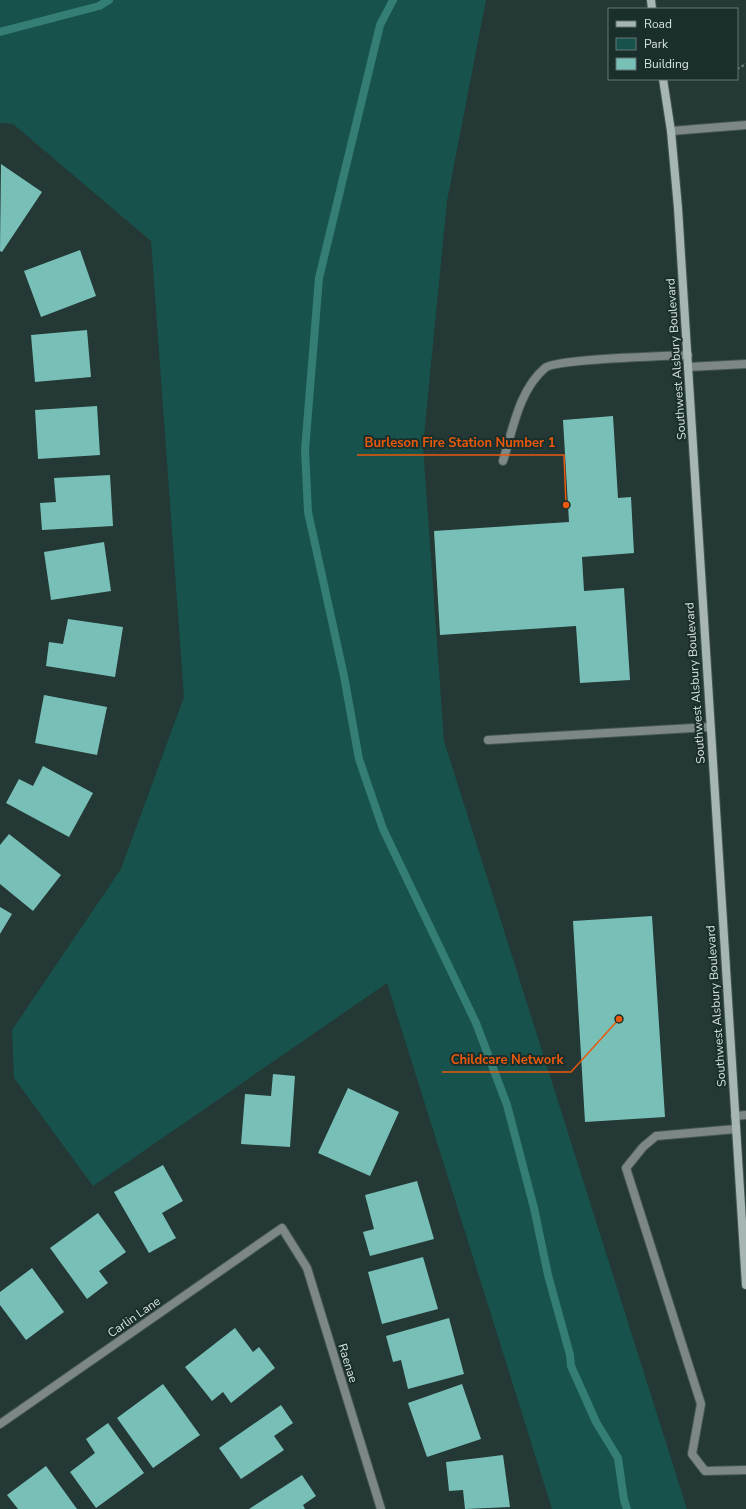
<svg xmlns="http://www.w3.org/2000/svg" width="746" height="1509" viewBox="0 0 746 1509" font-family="'Nunito Sans',sans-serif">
  <rect width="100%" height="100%" fill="#243835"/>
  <path fill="#17534c" d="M 0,0 L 486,0 L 447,201 L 423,446 L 444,741 L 687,1509 L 552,1509 L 387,983 L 93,1186 L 14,1078 L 12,1030 L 121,869 L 184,697 L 151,241 L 13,124 L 0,123 Z"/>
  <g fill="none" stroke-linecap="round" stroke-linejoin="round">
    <path stroke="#347e75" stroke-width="8" d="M 393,0 L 380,25 L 319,278 L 305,450 L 308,512 L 344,676 L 359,759 L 383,829 L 476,1023 L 507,1105 L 534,1208 L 548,1275 L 570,1355 L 571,1366 L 596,1422 L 618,1458 L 624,1500 L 627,1509
      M 0,32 L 99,6 L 109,0"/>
  </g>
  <path fill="#78c0b7" d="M 1,164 L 42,192 L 2,252 L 0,251 Z
    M 80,250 L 96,296 L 41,317 L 24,271 Z
    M 87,330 L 91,377 L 35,382 L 31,335 Z
    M 97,406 L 100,455 L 38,459 L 35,410 Z
    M 613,416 L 618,498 L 631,497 L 634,553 L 582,557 L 584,591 L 624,588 L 630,680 L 580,683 L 576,626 L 440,635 L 434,531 L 569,522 L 563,420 Z
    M 110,475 L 113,526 L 42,530 L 40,503 L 56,502 L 54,478 Z
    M 104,542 L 111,591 L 51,600 L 44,552 Z
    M 68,619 L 123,627 L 115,677 L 46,666 L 49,642 L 63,644 Z
    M 44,695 L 107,707 L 97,755 L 35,743 Z
    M 43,766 L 93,793 L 69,837 L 6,803 L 19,779 L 33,786 Z
    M 9,834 L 61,875 L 33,911 L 0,884 L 0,845 Z
    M 0,907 L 12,914 L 0,934 Z
    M 652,916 L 665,1117 L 585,1122 L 573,921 Z
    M 273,1074 L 295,1076 L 290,1147 L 241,1144 L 245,1094 L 271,1096 Z
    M 348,1088 L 399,1112 L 370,1176 L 318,1153 Z
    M 163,1165 L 183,1201 L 162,1213 L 176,1238 L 149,1253 L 114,1192 Z
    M 417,1181 L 434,1239 L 370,1256 L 363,1232 L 374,1229 L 365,1195 Z
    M 98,1213 L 126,1252 L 99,1271 L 108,1283 L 87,1299 L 50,1248 Z
    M 423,1257 L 438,1309 L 382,1324 L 368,1272 Z
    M 32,1268 L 64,1312 L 26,1340 L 0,1305 L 0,1292 Z
    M 449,1318 L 464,1374 L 408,1389 L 401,1360 L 393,1362 L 386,1336 Z
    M 235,1328 L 253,1352 L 259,1347 L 275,1368 L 231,1403 L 223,1392 L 212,1401 L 185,1367 Z
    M 163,1384 L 200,1435 L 153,1468 L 117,1418 Z
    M 462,1384 L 481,1439 L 427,1457 L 408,1403 Z
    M 281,1405 L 293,1423 L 274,1436 L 284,1450 L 241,1479 L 219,1448 Z
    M 108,1423 L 144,1473 L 96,1508 L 70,1472 L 95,1453 L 86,1439 Z
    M 503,1455 L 510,1507 L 465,1509 L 463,1490 L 449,1491 L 446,1462 Z
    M 46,1466 L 77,1509 L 18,1509 L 7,1495 Z
    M 302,1475 L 316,1496 L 303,1505 L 305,1509 L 249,1509 Z"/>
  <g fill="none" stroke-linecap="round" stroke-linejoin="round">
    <defs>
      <path id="lane" d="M 671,131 L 746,125
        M 688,367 L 746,364
        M 503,461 C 513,429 519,390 545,368 C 555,359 667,356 688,355
        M 488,740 L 710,727
        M 736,1129 L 656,1136 L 643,1147 L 626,1168 L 701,1404 L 692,1454 L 705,1471 L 746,1470"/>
      <path id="street" d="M 735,1116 L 746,1115
        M 0,1424 L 282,1228 L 307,1268 L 381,1509"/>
      <path id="secondary" d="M 651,0 L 652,9
        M 663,79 L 671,131 L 678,208 L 746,1285"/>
    </defs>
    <use href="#lane" stroke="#445754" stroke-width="10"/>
    <use href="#street" stroke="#445754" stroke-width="10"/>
    <use href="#secondary" stroke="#445754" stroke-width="10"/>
    <path stroke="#5f706e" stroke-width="2.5" stroke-dasharray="3 2" stroke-linecap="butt" d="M 737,69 L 746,64"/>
    <use href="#lane" stroke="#7d8785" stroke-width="8"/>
    <use href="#street" stroke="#7d8785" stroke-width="8"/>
    <use href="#secondary" stroke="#a6b6b3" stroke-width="8"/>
  </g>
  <g text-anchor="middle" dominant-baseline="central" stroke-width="4" stroke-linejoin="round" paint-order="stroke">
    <g font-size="12" fill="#d6e3e1" stroke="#1a2e2b">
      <text transform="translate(676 359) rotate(-94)">Southwest Alsbury Boulevard</text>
      <text transform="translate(695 683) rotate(-94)">Southwest Alsbury Boulevard</text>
      <text transform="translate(716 1006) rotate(-94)">Southwest Alsbury Boulevard</text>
      <text transform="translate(134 1317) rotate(-35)">Carlin Lane</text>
      <text transform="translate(348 1363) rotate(73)">Raenae</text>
    </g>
  </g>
  <path fill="none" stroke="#e8590c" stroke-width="1.5" d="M566 505L564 455H357M619 1019L571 1072H442"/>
  <g fill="#e8590c" stroke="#1a2e2b" stroke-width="1.5">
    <circle cx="566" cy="505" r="4"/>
    <circle cx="619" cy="1019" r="4"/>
  </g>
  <g font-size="13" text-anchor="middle" font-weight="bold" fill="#e8590c" stroke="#1a2e2b" stroke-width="4" stroke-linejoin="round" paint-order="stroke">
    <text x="460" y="447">Burleson Fire Station Number 1</text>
    <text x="507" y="1064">Childcare Network</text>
  </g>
  <rect x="608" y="8" width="130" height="72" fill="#1a2e2b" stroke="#657674"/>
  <rect x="616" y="21" width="20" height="6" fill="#a6b6b3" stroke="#657674"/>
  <text x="644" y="28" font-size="12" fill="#d6e3e1">Road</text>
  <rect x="616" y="38" width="20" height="12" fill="#17534c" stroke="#657674"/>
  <text x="644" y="48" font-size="12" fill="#d6e3e1">Park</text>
  <rect x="616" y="58" width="20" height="12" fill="#78c0b7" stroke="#657674"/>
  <text x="644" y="68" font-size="12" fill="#d6e3e1">Building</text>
</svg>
